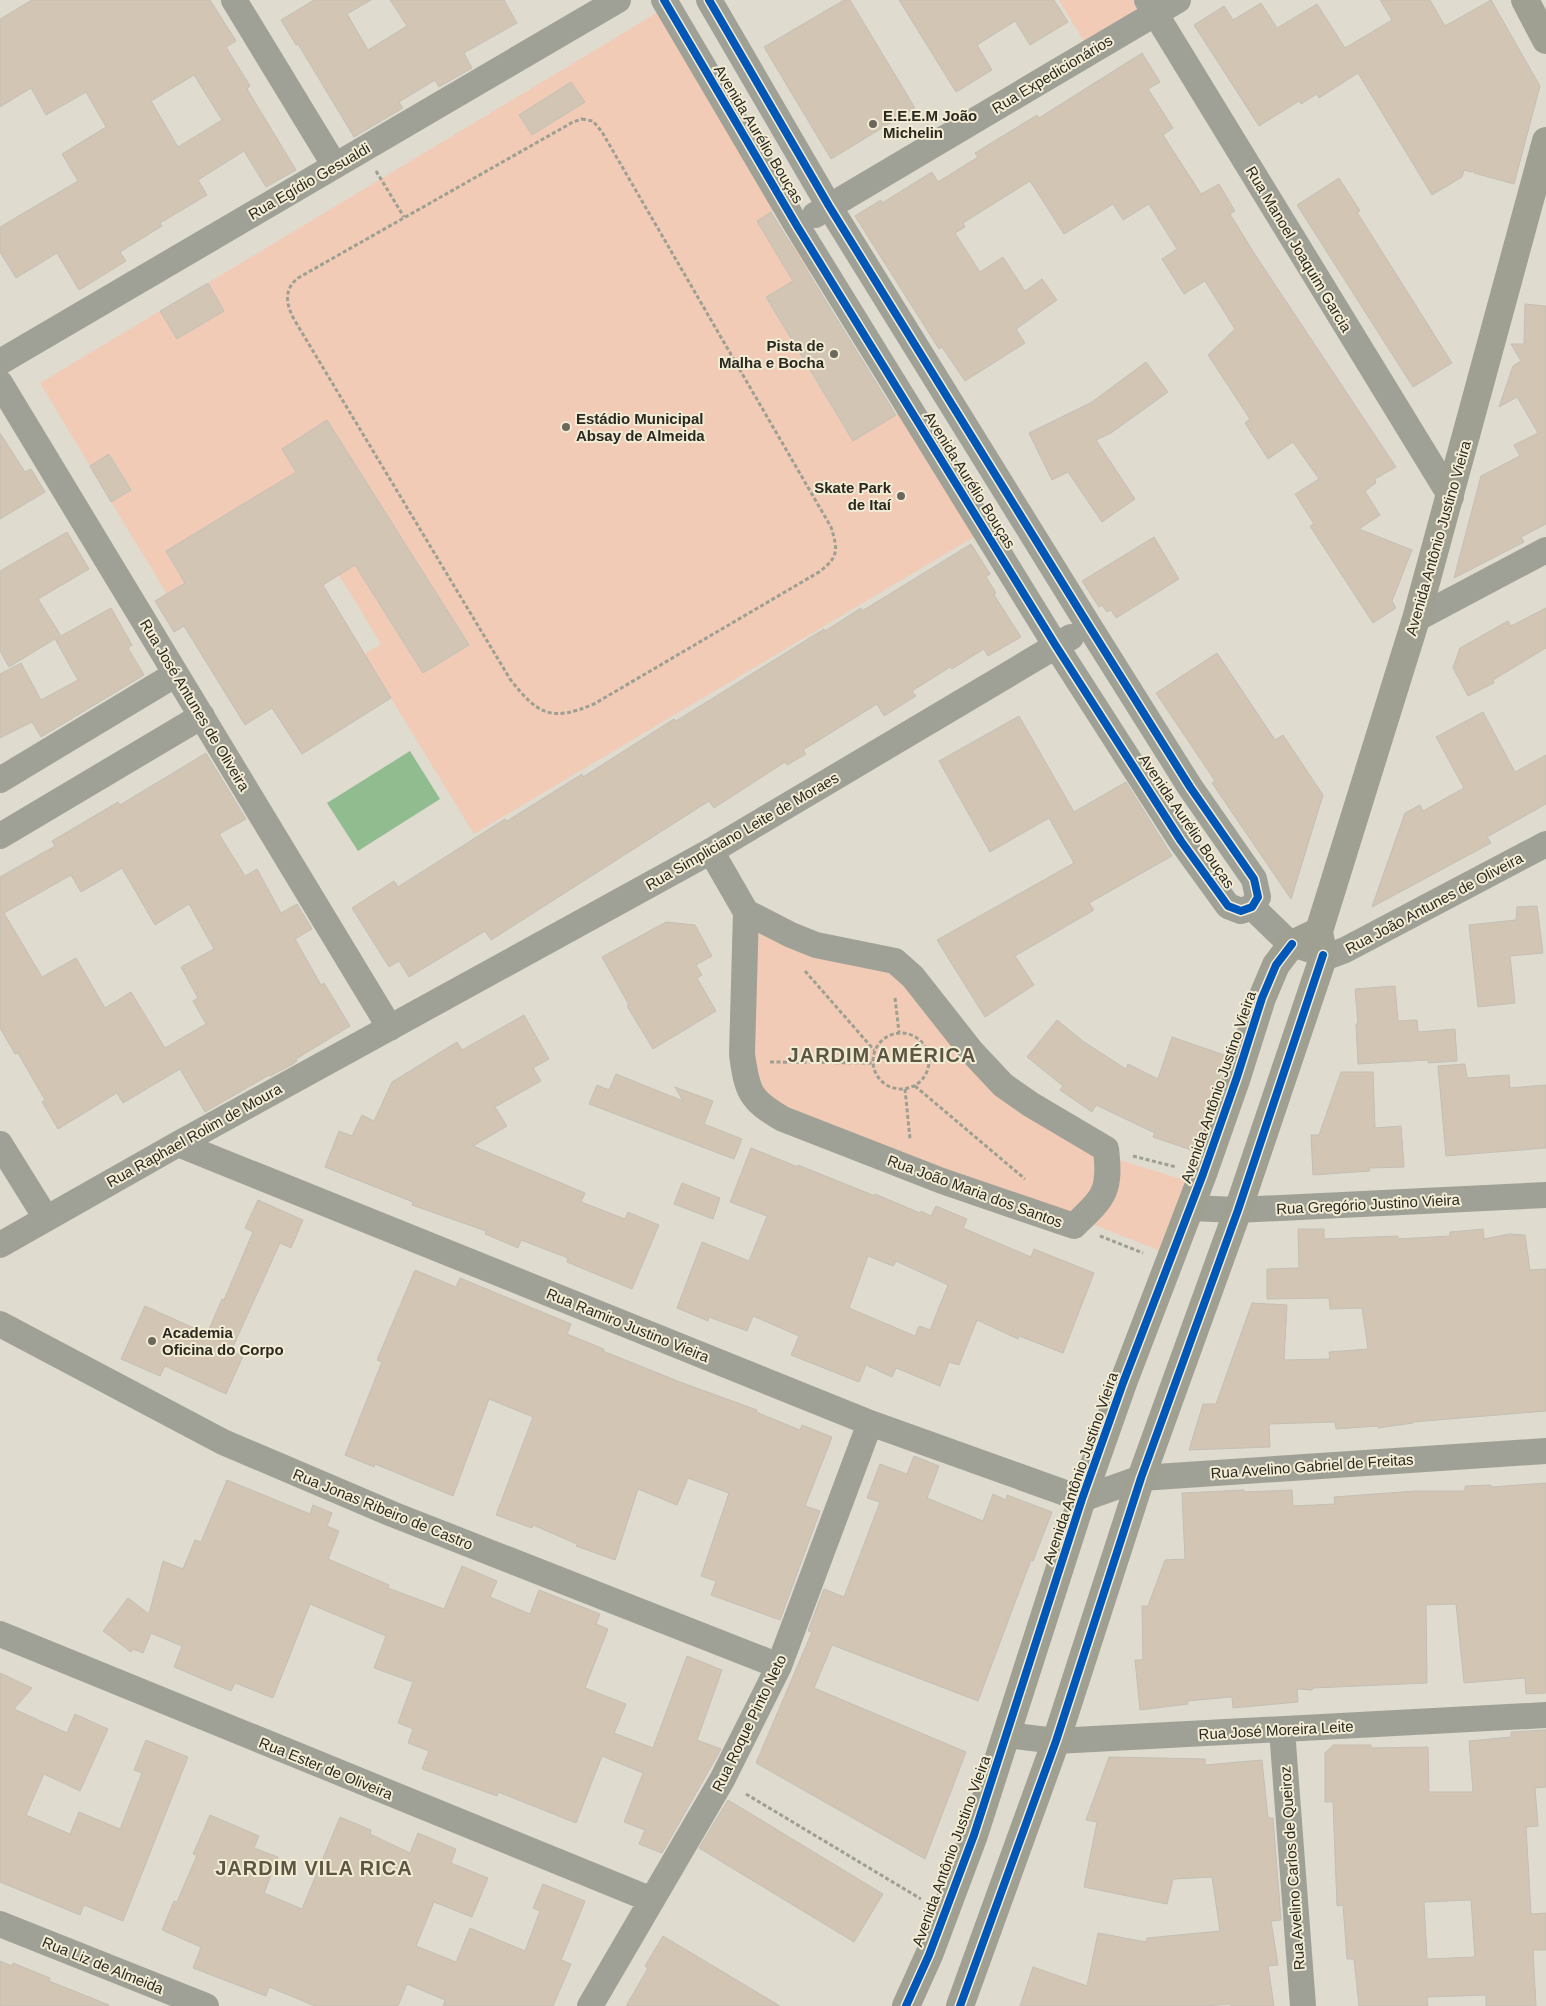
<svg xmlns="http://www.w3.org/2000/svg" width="1546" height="2006" viewBox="0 0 1546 2006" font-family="Helvetica,sans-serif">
  <rect width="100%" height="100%" fill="#dfdbce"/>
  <path fill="#f1cbb6" d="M 1059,0 L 1142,0 L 1148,11 L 1088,48 Z
    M 660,11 L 778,208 L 758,221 L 776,251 L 797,238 L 815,268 L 766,298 L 852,440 L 904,410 L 979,534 L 474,834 L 373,669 L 344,666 L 381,644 L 282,481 L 166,551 L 209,623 L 167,594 L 111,502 L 131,490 L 110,454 L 90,466 L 40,383 L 160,311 L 178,339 L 224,311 L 208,283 Z
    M 752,927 L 888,964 L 964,1051 L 1103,1155 L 1191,1182 L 1163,1252 L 1064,1213 L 785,1118 L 760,1097 L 747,1063 Z"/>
  <path fill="#91bc90" d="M 410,751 L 440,799 L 358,851 L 327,803 Z"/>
  <path fill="#d2c5b3" stroke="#c4bfb6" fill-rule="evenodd" d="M 32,0 L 210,0 L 236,41 L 226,47 L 250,86 L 247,89 L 296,170 L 266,187 L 244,151 L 198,180 L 207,195 L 160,223 L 162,226 L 120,252 L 126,261 L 79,290 L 57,253 L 16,278 L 0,252 L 0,227 L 78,181 L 62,154 L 106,127 L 86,92 L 46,115 L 31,88 L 0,107 L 0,19 ZM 194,75 L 222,120 L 178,147 L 151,101 Z
    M 314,0 L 371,0 L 347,14 L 368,50 L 407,26 L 390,0 L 504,0 L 517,23 L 464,53 L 472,68 L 439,87 L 435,80 L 399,102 L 403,108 L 354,137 L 298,44 L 296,45 L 281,20 Z
    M 844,0 L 850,0 L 915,108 L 831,159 L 764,47 Z
    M 899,0 L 1054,0 L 1068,22 L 1030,45 L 1015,21 L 977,45 L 992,70 L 956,92 Z
    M 1380,0 L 1430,0 L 1445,26 L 1491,0 L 1540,86 L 1514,184 L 1474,173 L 1473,171 L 1471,172 L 1464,170 L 1462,177 L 1432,195 L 1358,73 L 1319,98 L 1317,94 L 1301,104 L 1299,101 L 1259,126 L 1194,25 L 1224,6 L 1233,20 L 1261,3 L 1277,28 L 1317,4 L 1345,48 L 1392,20 Z
    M 1142,53 L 1160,82 L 1148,89 L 1173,128 L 1163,135 L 1201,194 L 1219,184 L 1235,211 L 1230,214 L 1252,250 L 1396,467 L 1375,479 L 1376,483 L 1365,491 L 1380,515 L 1359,529 L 1412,550 L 1392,601 L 1396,608 L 1373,623 L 1310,526 L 1314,524 L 1295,494 L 1319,479 L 1293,442 L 1268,459 L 1245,423 L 1250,419 L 1208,355 L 1235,329 L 1205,281 L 1184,294 L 1162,259 L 1177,249 L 1149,204 L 1123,220 L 1113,204 L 1064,234 L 1030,181 L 963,223 L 965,227 L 955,233 L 980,272 L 1003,257 L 1025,291 L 1042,279 L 1057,300 L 1016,329 L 1025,343 L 965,381 L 942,347 L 939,349 L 855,216 L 881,200 L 882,203 L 932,172 L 938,182 L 978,157 L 975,153 L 1037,115 L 1039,118 Z
    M 571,82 L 585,102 L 532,135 L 519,115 Z
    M 1339,178 L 1360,211 L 1357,212 L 1452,363 L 1413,387 L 1297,205 Z
    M 771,212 L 896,415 L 853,441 L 766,297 L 793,281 L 757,221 Z
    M 208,283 L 224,311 L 177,339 L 160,311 Z
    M 1525,304 L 1546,306 L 1546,524 L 1521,537 L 1524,542 L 1454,578 L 1481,476 L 1520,456 L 1514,445 L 1538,433 L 1517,397 L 1499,407 L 1513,366 L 1521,361 L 1511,344 L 1524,344 Z
    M 1146,362 L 1168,392 L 1111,433 L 1096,440 L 1135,499 L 1102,522 L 1068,472 L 1052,480 L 1029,433 L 1092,402 Z
    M 327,420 L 469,645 L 423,673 L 355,565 L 323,585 L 391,698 L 302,754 L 272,708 L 245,725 L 184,626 L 174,632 L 155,601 L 185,583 L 166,551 L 296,472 L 282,449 Z
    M 0,433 L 25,472 L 31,469 L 45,492 L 0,519 Z
    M 109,454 L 131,490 L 111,502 L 90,466 Z
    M 67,532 L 89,569 L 38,599 L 61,636 L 111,608 L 132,645 L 128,648 L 144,675 L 41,737 L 32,722 L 0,738 L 0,674 L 21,663 L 41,700 L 78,680 L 55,639 L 9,667 L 0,651 L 0,571 Z
    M 1154,537 L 1179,579 L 1116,618 L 1111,610 L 1107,612 L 1102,605 L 1099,607 L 1082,581 Z
    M 971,544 L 990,574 L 986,577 L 996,593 L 994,595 L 1021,637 L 988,656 L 984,649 L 952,669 L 950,667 L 912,691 L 916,696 L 884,716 L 877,704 L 803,750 L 806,754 L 787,765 L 785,762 L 714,808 L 709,801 L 491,940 L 485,931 L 409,977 L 399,961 L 389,967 L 352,908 L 394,881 L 398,887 L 505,819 L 507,821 L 582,774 L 583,777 L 674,719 L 676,721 L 824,629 L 825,631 L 861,608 L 862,611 Z
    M 1546,608 L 1546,648 L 1493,680 L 1494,683 L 1468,696 L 1453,668 L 1460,648 L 1508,621 L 1511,626 Z
    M 1217,653 L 1275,740 L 1283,735 L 1323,795 L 1291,899 L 1212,783 L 1215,781 L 1156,693 Z
    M 1483,712 L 1515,772 L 1546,755 L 1546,804 L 1487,837 L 1491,843 L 1372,907 L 1405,813 L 1420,805 L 1423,811 L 1464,788 L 1436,737 Z
    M 1019,716 L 1074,812 L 1126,782 L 1172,856 L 1089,903 L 1094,910 L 1015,956 L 1034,985 L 985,1017 L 937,940 L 1074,863 L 1049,818 L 990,852 L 939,761 Z
    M 206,753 L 246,819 L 219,834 L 245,876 L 257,869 L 281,913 L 297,904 L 312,929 L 295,939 L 321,985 L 324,983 L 350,1026 L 296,1059 L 297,1061 L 293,1064 L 270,1076 L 269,1075 L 205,1112 L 180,1069 L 123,1103 L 117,1093 L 58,1129 L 42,1102 L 45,1100 L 18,1053 L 15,1054 L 0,1028 L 0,877 L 55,846 L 52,841 L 118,802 L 120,805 ZM 122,868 L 155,925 L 189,904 L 214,949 L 181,967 L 198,998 L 193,1001 L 206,1024 L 165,1048 L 131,992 L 105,1008 L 76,958 L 42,977 L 4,913 L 71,875 L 81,892 Z
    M 1537,906 L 1543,953 L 1510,956 L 1515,1003 L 1478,1007 L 1469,925 L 1516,920 L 1517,907 Z
    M 666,922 L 695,925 L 712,956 L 696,965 L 702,975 L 697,978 L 716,1011 L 653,1049 L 627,1006 L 629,1005 L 602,957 Z
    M 1395,986 L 1398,1021 L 1417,1020 L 1418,1032 L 1455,1029 L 1457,1061 L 1428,1063 L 1428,1060 L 1358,1064 L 1356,1024 L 1358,1024 L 1355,989 Z
    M 524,1015 L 549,1059 L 533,1068 L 541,1081 L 495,1107 L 507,1126 L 473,1146 L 585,1193 L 581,1202 L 625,1219 L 628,1212 L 659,1225 L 632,1289 L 567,1262 L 568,1258 L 521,1240 L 518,1248 L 485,1234 L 486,1231 L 412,1205 L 413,1202 L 325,1167 L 339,1131 L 352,1136 L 362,1115 L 374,1121 L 392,1082 L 457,1042 L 462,1050 Z
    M 1057,1020 L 1084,1042 L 1126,1069 L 1128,1064 L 1158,1079 L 1172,1037 L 1227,1056 L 1194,1151 L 1153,1137 L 1155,1133 L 1096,1105 L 1092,1112 L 1060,1090 L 1063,1086 L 1027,1057 Z
    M 1465,1064 L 1467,1078 L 1509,1075 L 1510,1088 L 1546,1085 L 1546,1148 L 1446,1156 L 1438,1066 Z
    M 1341,1072 L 1373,1072 L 1375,1128 L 1401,1126 L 1404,1167 L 1369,1168 L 1370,1171 L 1313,1175 L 1311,1135 L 1319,1135 Z
    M 616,1074 L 683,1101 L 675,1087 L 713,1101 L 704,1124 L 742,1139 L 734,1159 L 589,1104 L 597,1085 L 609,1090 Z
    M 751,1148 L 798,1167 L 798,1165 L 875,1196 L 875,1194 L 920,1213 L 921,1211 L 931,1216 L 936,1206 L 967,1219 L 963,1228 L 1031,1257 L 1034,1249 L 1094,1273 L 1063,1353 L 1019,1336 L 1018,1339 L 977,1320 L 959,1365 L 949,1362 L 940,1386 L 896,1368 L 892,1377 L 866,1365 L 859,1382 L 791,1355 L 799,1336 L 753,1316 L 747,1331 L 709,1317 L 708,1321 L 677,1308 L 702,1242 L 749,1261 L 767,1216 L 730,1202 ZM 868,1256 L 893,1266 L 896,1261 L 948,1285 L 930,1330 L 919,1326 L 915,1336 L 849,1308 Z
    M 682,1183 L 720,1198 L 713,1219 L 674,1204 Z
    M 258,1200 L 303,1220 L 291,1248 L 280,1243 L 231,1351 L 243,1356 L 226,1394 L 165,1366 L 160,1376 L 121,1359 L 145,1306 L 207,1334 L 222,1299 L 224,1300 L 253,1232 L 245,1228 Z
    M 1298,1229 L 1324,1229 L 1324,1239 L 1398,1236 L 1398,1239 L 1450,1236 L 1450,1232 L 1483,1229 L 1484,1239 L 1509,1234 L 1525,1235 L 1530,1270 L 1546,1269 L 1546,1411 L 1413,1422 L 1413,1423 L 1378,1428 L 1378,1426 L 1336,1429 L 1335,1422 L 1269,1424 L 1270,1447 L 1189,1450 L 1203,1404 L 1216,1404 L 1252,1303 L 1287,1305 L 1284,1360 L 1330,1359 L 1329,1352 L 1368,1349 L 1362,1308 L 1330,1309 L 1329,1298 L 1267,1299 L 1267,1269 L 1299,1268 Z
    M 415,1270 L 456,1287 L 460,1278 L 571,1324 L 567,1334 L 604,1349 L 603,1351 L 680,1382 L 757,1410 L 756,1412 L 800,1430 L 802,1425 L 832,1437 L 805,1506 L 820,1511 L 780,1620 L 711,1595 L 716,1581 L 701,1576 L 729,1493 L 688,1478 L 677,1505 L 638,1489 L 615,1560 L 576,1546 L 577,1544 L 533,1525 L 532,1528 L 496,1515 L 533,1417 L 489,1399 L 453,1496 L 375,1464 L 374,1467 L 345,1455 L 382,1362 L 377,1360 Z
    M 914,1456 L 939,1466 L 927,1498 L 983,1521 L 993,1494 L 1006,1500 L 1007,1495 L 1052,1512 L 1033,1561 L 1031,1560 L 978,1701 L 832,1645 L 814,1688 L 966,1752 L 925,1859 L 756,1763 L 812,1632 L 808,1631 L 824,1589 L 844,1597 L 880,1502 L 867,1498 L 880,1464 L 907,1474 Z
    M 227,1480 L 310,1514 L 313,1505 L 332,1513 L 327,1526 L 339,1531 L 328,1559 L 389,1585 L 388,1588 L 444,1609 L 462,1566 L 497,1581 L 490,1597 L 530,1614 L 539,1590 L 600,1614 L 596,1624 L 608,1629 L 585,1688 L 626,1704 L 614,1733 L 653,1748 L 687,1656 L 722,1670 L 697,1740 L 721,1749 L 662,1853 L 639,1844 L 645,1830 L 624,1822 L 643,1773 L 602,1756 L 576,1823 L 498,1792 L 497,1796 L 422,1769 L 429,1751 L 408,1743 L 413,1729 L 398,1723 L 413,1682 L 374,1668 L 386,1636 L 310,1604 L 273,1698 L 235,1683 L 231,1691 L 174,1667 L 182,1646 L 151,1633 L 143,1653 L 133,1649 L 131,1652 L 103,1631 L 128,1598 L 149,1614 L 163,1561 L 183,1569 L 195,1540 L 201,1542 Z
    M 1546,1483 L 1546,1693 L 1526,1694 L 1525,1678 L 1464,1683 L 1456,1604 L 1426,1605 L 1427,1683 L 1313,1688 L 1312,1690 L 1297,1689 L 1298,1702 L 1265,1705 L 1233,1708 L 1232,1697 L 1187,1701 L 1188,1704 L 1140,1710 L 1135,1660 L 1143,1660 L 1142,1606 L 1148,1606 L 1165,1560 L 1185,1559 L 1182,1493 L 1244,1490 L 1244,1492 L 1292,1490 L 1293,1506 L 1335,1504 L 1334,1497 L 1415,1491 L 1465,1491 L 1465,1486 L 1491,1485 L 1491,1487 Z
    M 0,1673 L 32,1688 L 14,1709 L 67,1733 L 75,1714 L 108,1729 L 80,1791 L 44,1774 L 26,1815 L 70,1834 L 79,1812 L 120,1829 L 142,1773 L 134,1770 L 146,1740 L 188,1757 L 123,1921 L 84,1905 L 80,1915 L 0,1882 Z
    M 1546,1730 L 1546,1787 L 1535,1788 L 1538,1826 L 1526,1827 L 1531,1914 L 1546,1913 L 1546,1950 L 1533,1950 L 1536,2006 L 1486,2006 L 1486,1995 L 1427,1997 L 1428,2006 L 1359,2006 L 1354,1959 L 1347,1959 L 1343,1905 L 1337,1906 L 1333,1802 L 1325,1802 L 1325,1753 L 1333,1745 L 1371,1745 L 1371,1748 L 1428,1747 L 1429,1792 L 1473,1792 L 1469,1741 L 1511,1737 L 1511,1732 ZM 1471,1900 L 1475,1957 L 1427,1959 L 1424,1902 Z
    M 1109,1757 L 1205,1759 L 1205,1765 L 1262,1760 L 1268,1818 L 1273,1818 L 1281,1920 L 1271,1921 L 1278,1965 L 1268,1966 L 1274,2006 L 1231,2006 L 1230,2004 L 1205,2006 L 1020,2006 L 1033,1967 L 1087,1986 L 1098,1933 L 1146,1942 L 1147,1938 L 1220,1931 L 1212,1877 L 1173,1879 L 1167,1904 L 1084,1887 L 1097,1822 L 1086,1820 Z
    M 728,1800 L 883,1894 L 854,1942 L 699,1848 Z
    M 210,1815 L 259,1836 L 254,1848 L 278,1857 L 264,1893 L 302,1909 L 340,1817 L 371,1830 L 370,1834 L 410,1853 L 418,1833 L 456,1849 L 451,1863 L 488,1878 L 472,1917 L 434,1902 L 416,1946 L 456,1962 L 470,1928 L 525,1951 L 540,1911 L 533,1908 L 543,1884 L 585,1901 L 561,1960 L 571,1964 L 553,2006 L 443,2006 L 445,2000 L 407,1984 L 398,2006 L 315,2006 L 269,1987 L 266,1996 L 193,1968 L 201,1947 L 162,1930 L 174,1901 L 177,1902 L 197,1855 L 193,1854 Z
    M 663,1936 L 780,2006 L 626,2006 L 648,1968 L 645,1966 Z
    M 0,1961 L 12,1966 L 13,1963 L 50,1978 L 49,1981 L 109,2005 L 108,2006 L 0,2006 Z"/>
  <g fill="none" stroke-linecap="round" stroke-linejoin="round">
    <path stroke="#9e9f93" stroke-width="3" stroke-dasharray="4 2.5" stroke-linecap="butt" d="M 582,119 L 593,121 L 602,132 L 831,527 C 838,550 839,557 819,572 L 594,704 C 551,722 538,715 510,679 L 295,321 C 286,305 283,290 298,278 L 573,122 Z
      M 376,171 L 404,217
      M 805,971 L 874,1050
      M 895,998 L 899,1032
      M873 1061a28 28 0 1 1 56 0a28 28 0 1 1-56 0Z
      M 770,1062 L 873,1063
      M 915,1086 L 1025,1179
      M 905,1089 L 910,1139
      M 1133,1156 L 1176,1167
      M 1100,1236 L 1143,1253
      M 746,1794 L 921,1899"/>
    <path stroke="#a0a196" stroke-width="26" d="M 234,0 L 335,166
      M 664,0 L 797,226 L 1056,646 L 1181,841 L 1228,906 L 1241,911 L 1252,907 L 1258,897 L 1254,879 L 1190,787 L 1089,626 L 829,206 L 709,0
      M 1147,0 L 1451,497
      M 815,215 L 1178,0
      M 0,362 L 618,0
      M 0,383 L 390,1028
      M 1416,619 L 1546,550
      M 0,780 L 176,674
      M 0,836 L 202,716
      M 711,851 L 746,912 L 742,1054 C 747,1092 750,1100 783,1119 L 942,1181 L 1074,1226 C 1104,1197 1111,1192 1106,1149 L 1030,1104 L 1003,1085 L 972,1052 L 913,977 L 895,961 L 816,945 L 791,935 L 746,912
      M 1252,907 L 1283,937 L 1292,944 L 1329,956 L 1345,950 L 1546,844
      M 0,1144 L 46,1218
      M 178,1144 L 870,1423 L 1082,1499 L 1141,1478 L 1546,1451
      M 1190,1208 L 1238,1210 L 1546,1195
      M 0,1245 L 178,1144 L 711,851 L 1071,637
      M 0,1324 L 223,1442 L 392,1514 L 779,1666
      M 0,1634 L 652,1900
      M 1282,1730 L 1303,2006
      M 1007,1735 L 1056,1741 L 1546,1715
      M 0,1924 L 206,2006
      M 590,2006 L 722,1780 L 779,1666 L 870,1423"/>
    <path stroke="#9fa092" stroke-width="28" d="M 1525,0 L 1546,40
      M 906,2006 L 929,1955 L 974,1835 L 1082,1499 L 1123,1383 L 1203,1174 L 1237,1077 L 1262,998 L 1276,965 L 1292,944 L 1319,931
      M 960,2006 L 1056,1741 L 1141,1478 L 1238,1210 L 1322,961 L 1323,955 L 1319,931 L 1416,619 L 1546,141"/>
    <defs>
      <path id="cycleway" d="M 664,0 L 797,226 L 1056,646 L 1181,841 L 1228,906 L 1241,911 L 1252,907 L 1258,897 L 1254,879 L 1190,787 L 1089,626 L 829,206 L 709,0
        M 906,2006 L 929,1955 L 974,1835 L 1082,1499 L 1123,1383 L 1203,1174 L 1237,1077 L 1262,998 L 1276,965 L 1292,944
        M 960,2006 L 1056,1741 L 1141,1478 L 1238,1210 L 1323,955"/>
    </defs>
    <use href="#cycleway" stroke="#f2ecd5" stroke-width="11"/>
    <use href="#cycleway" stroke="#0057b8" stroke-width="8"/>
  </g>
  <g fill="#6a675d" stroke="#f2ecd5" stroke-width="2">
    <circle cx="873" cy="124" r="5"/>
    <circle cx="834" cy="354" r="5"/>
    <circle cx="566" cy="427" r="5"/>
    <circle cx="901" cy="496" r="5"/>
    <circle cx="152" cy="1341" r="5"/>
  </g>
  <g text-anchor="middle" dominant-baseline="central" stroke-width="4" stroke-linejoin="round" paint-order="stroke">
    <g font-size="15" fill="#2b2820" stroke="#f2ecd5">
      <text transform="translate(1052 74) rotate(-31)">Rua Expedicionários</text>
      <text transform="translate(759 134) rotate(59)">Avenida Aurélio Bouças</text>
      <text transform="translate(309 181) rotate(-30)">Rua Egídio Gesualdi</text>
      <text transform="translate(1299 249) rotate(59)">Rua Manoel Joaquim Garcia</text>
      <text transform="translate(970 480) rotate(58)">Avenida Aurélio Bouças</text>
      <text transform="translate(1438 538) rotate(-74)">Avenida Antônio Justino Vieira</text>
      <text transform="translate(195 705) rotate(59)">Rua José Antunes de Oliveira</text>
      <text transform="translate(1187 821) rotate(56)">Avenida Aurélio Bouças</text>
      <text transform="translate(742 831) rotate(-30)">Rua Simpliciano Leite de Moraes</text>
      <text transform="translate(1434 903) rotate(-28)">Rua João Antunes de Oliveira</text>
      <text transform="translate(1218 1087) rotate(-71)">Avenida Antônio Justino Vieira</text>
      <text transform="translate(194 1135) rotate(-29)">Rua Raphael Rolim de Moura</text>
      <text transform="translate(975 1191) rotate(20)">Rua João Maria dos Santos</text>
      <text transform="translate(1368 1204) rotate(-3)">Rua Gregório Justino Vieira</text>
      <text transform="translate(628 1325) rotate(22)">Rua Ramiro Justino Vieira</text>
      <text transform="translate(1312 1466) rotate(-4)">Rua Avelino Gabriel de Freitas</text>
      <text transform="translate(1080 1468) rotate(-71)">Avenida Antônio Justino Vieira</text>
      <text transform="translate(383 1509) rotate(22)">Rua Jonas Ribeiro de Castro</text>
      <text transform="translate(749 1723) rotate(-64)">Rua Roque Pinto Neto</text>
      <text transform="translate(1276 1730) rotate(-3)">Rua José Moreira Leite</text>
      <text transform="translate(326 1768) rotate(22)">Rua Ester de Oliveira</text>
      <text transform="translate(951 1851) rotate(-70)">Avenida Antônio Justino Vieira</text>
      <text transform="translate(1292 1868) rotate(-94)">Rua Avelino Carlos de Queiroz</text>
      <text transform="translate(103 1965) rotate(22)">Rua Liz de Almeida</text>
    </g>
    <g font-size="15" font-weight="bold" fill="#2b2820" stroke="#f2ecd5" text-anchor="start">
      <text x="883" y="115">E.E.E.M João<tspan x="883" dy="17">Michelin</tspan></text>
      <text x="824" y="345" text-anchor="end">Pista de<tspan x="824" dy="17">Malha e Bocha</tspan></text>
      <text x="576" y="418">Estádio Municipal<tspan x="576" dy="17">Absay de Almeida</tspan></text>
      <text x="891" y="487" text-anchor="end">Skate Park<tspan x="891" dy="17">de Itaí</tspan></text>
      <text x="162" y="1332">Academia<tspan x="162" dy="17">Oficina do Corpo</tspan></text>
    </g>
    <g font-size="20" font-weight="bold" letter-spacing="1" fill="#5b5542" stroke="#f2ecd5">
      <text x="882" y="1055">JARDIM AMÉRICA</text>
      <text x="314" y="1868">JARDIM VILA RICA</text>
    </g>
  </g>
</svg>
